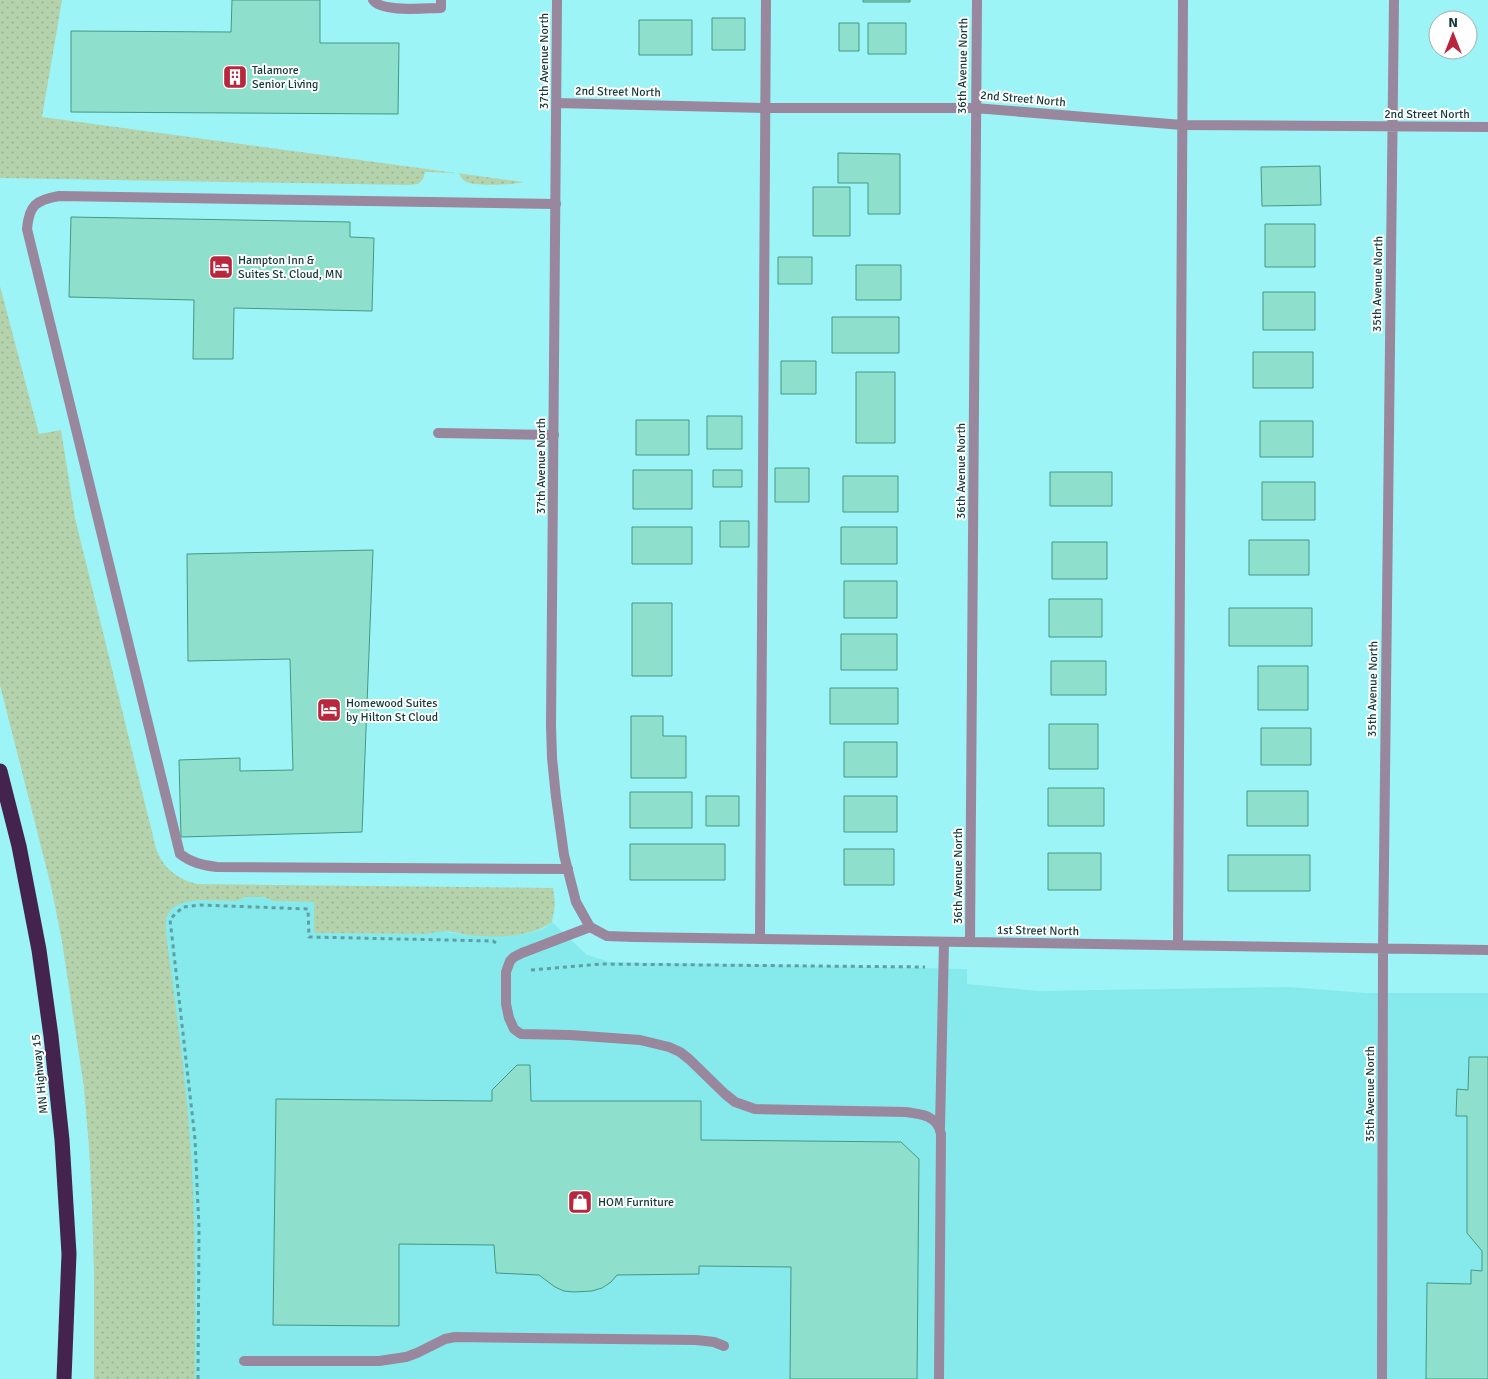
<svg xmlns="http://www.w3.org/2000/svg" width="1488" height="1379" viewBox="0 0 1488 1379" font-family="Signika,sans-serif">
  <defs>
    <pattern id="grass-dots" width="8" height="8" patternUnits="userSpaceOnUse" patternTransform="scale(1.25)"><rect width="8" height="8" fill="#b4d2ab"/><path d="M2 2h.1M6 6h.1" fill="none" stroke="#9ab594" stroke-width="1.8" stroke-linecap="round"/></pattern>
  </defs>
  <rect width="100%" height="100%" fill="#9cf4f7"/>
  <path fill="#86e9ec" d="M 246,897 L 264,897 L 273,901 L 314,902 L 314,933 L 426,934 L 440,931 L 467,935 L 507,936 L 526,934 L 543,929 L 552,922 L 587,955 L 610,962 L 967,969 L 967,984 L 1038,991 L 1289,987 L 1366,993 L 1488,993 L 1488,1379 L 171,1379 L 136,899 L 236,901 Z"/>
  <path fill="url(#grass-dots)" d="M 0,0 L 62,0 L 42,117 L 523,182 C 515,185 479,186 470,183 C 464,182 461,178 459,173 L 425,172 L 423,179 L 418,184 L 408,185 L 0,178 Z
    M 0,286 L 39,434 L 61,430 L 75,518 L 149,820 C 153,832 154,848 161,859 C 168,872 183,881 197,884 L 553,888 L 555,904 L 552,922 C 528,939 496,937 468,935 C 463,934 458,933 453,932 C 443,931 435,932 426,934 L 314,933 L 314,902 L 273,901 L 264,897 L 246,897 L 236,901 L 199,900 L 184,902 L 172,908 L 166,918 L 166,933 C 175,1002 185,1071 190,1140 C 196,1219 195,1300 195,1379 L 94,1379 L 94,1275 L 92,1204 L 89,1147 L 84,1088 L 62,941 L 51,886 L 0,685 Z"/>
  <path fill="#8ee0cd" stroke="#449786" d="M 232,0 L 320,0 L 320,43 L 399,43 L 398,114 L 71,112 L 71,31 L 231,32 Z
    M 863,0 L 910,0 L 910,2 L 863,2 Z
    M 712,18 L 745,18 L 745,50 L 712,50 Z
    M 639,20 L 692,20 L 692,55 L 639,55 Z
    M 839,23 L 859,23 L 859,51 L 839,51 Z
    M 868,23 L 906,23 L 906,54 L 868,54 Z
    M 838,153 L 900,154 L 900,214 L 868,214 L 868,183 L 838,183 Z
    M 1320,166 L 1321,205 L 1262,206 L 1261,167 Z
    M 813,187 L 850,187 L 850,236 L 813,236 Z
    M 71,217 L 350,222 L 350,237 L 374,238 L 372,311 L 234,308 L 233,359 L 193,359 L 194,300 L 69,297 Z
    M 1265,224 L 1315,224 L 1315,267 L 1265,267 Z
    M 778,257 L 812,257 L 812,284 L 778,284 Z
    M 856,265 L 901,265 L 901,300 L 856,300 Z
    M 1263,292 L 1315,292 L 1315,330 L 1263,330 Z
    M 832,317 L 899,317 L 899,353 L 832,353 Z
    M 1253,352 L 1313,352 L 1313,388 L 1253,388 Z
    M 781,361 L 816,361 L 816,394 L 781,394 Z
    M 856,372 L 895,372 L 895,443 L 856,443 Z
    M 707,416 L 742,416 L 742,449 L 707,449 Z
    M 636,420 L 689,420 L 689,455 L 636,455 Z
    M 1260,421 L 1313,421 L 1313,457 L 1260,457 Z
    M 775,468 L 809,468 L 809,502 L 775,502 Z
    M 633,470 L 692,470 L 692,509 L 633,509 Z
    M 713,470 L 742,470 L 742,487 L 713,487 Z
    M 1050,472 L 1112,472 L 1112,506 L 1050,506 Z
    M 843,476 L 898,476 L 898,512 L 843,512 Z
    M 1262,482 L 1315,482 L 1315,520 L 1262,520 Z
    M 720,521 L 749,521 L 749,547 L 720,547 Z
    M 632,527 L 692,527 L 692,564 L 632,564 Z
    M 841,527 L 897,527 L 897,564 L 841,564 Z
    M 1249,540 L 1309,540 L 1309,575 L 1249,575 Z
    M 1052,542 L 1107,542 L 1107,579 L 1052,579 Z
    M 373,550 L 362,832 L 181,837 L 179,760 L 240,758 L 240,771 L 293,770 L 290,659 L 188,661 L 187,554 Z
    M 844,581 L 897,581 L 897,618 L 844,618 Z
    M 1049,599 L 1102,599 L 1102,637 L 1049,637 Z
    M 632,603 L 672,603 L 672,676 L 632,676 Z
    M 1229,608 L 1312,608 L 1312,646 L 1229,646 Z
    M 841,634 L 897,634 L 897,670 L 841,670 Z
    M 1051,661 L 1106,661 L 1106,695 L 1051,695 Z
    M 1258,666 L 1308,666 L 1308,710 L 1258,710 Z
    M 830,688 L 898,688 L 898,724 L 830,724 Z
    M 631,716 L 663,716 L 663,736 L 686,736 L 686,778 L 631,778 Z
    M 1049,724 L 1098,724 L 1098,769 L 1049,769 Z
    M 1261,728 L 1311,728 L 1311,765 L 1261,765 Z
    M 844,742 L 897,742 L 897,777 L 844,777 Z
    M 1048,788 L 1104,788 L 1104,826 L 1048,826 Z
    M 1247,791 L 1308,791 L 1308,826 L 1247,826 Z
    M 630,792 L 692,792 L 692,828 L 630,828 Z
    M 706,796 L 739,796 L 739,826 L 706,826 Z
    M 844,796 L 897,796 L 897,832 L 844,832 Z
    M 630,844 L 725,844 L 725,880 L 630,880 Z
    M 844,849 L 894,849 L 894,885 L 844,885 Z
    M 1048,853 L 1101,853 L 1101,890 L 1048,890 Z
    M 1228,855 L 1310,855 L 1310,891 L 1228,891 Z
    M 1469,1057 L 1488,1057 L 1488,1379 L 1426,1379 L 1427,1283 L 1471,1284 L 1471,1270 L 1482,1271 L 1482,1251 L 1467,1233 L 1467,1116 L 1456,1116 L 1457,1089 L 1468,1090 Z
    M 517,1065 L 530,1065 L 531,1101 L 701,1101 L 701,1140 L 901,1142 L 919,1159 L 917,1379 L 790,1379 L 791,1267 L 699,1266 L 699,1274 L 617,1275 L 611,1282 L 602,1288 L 592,1291 L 574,1292 L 564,1291 L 555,1287 L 539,1275 L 496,1273 L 494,1245 L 399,1244 L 399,1326 L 273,1325 L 276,1099 L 492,1101 L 492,1090 Z"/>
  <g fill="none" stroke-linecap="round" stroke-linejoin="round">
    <path stroke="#5ea0a2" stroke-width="3" stroke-dasharray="4 4" stroke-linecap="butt" d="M 531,970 L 601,964 L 925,967
      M 198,1379 L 199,1229 L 195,1139 L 170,919 L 183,907 L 200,905 L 308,909 L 309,937 L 493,941 L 499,945"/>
    <path stroke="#98879d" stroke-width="10" d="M 373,0 C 382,13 426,8 441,8 L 441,0
      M 556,204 L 59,196 C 36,200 29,205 27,229 L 180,854 C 192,863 202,865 217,867 L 568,869
      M 438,433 L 554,435
      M 590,927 L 522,953 L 514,957 L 510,961 L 506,972 L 506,1004 L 509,1018 L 514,1029 L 521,1034 L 570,1035 L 640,1040 L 669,1047 L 680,1052 L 689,1059 L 725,1094 L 735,1102 L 755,1109 L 906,1112 C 922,1114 938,1116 941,1134 L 939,1379
      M 760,939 L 766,0
      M 1178,945 L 1183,0
      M 940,1128 L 944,942
      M 244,1361 L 379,1361 L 406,1357 L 417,1353 L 445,1339 L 455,1337 L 696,1340 L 714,1342 L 724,1346"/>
    <path stroke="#98879d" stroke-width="10" d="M 557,0 L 551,725 L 552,758 L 556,797 L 564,855 L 576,902 L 590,927 L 607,936 L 634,937 L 1488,950
      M 556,103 L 765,108 L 975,108 L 1182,125 L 1488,127
      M 970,942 L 977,0
      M 1382,1379 L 1383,949 L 1394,0"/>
    <path stroke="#45234f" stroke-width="15" d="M 0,771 L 19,846 L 39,950 L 51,1036 L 62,1140 L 69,1254 L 64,1379"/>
  </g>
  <defs>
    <symbol id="building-square" viewBox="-11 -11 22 22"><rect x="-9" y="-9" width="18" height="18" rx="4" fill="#b8273e" stroke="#fff"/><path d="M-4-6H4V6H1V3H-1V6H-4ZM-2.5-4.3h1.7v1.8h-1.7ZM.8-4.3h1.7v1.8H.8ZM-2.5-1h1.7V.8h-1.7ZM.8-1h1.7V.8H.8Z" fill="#fff"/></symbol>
    <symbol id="hotel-square" viewBox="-11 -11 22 22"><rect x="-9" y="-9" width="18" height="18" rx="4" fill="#b8273e" stroke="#fff"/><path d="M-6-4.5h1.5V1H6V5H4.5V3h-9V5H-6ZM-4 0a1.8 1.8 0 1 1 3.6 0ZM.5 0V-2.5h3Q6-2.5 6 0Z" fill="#fff"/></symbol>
    <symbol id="shop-square" viewBox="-11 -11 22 22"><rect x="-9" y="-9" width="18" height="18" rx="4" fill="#b8273e" stroke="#fff"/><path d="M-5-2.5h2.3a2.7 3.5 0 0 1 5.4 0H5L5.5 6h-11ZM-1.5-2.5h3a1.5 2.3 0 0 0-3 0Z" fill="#fff"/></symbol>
  </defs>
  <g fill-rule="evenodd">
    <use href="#building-square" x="221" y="63" width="28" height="28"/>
    <use href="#hotel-square" x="207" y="253" width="28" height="28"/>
    <use href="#hotel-square" x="315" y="696" width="28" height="28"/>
    <use href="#shop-square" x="566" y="1188" width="28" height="28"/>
  </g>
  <g text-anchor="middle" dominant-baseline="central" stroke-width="4" stroke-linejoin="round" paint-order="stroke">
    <g font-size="12" fill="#13393a" stroke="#fff">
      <text transform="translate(544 61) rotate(-90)">37th Avenue North</text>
      <text transform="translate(963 66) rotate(-89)">36th Avenue North</text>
      <text transform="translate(618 92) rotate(1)">2nd Street North</text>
      <text transform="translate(1023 99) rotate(5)">2nd Street North</text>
      <text x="1427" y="114">2nd Street North</text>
      <text transform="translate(1378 284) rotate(-89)">35th Avenue North</text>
      <text transform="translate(541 466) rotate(-90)">37th Avenue North</text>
      <text transform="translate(961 471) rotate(-90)">36th Avenue North</text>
      <text transform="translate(1373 689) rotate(-89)">35th Avenue North</text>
      <text transform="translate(958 876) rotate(-90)">36th Avenue North</text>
      <text transform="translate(1038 931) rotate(1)">1st Street North</text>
      <text transform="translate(40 1074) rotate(-96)">MN Highway 15</text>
      <text transform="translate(1370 1094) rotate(-90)">35th Avenue North</text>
    </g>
    <g font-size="12" fill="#13393a" stroke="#fff" text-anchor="start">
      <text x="252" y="70">Talamore<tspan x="252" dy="14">Senior Living</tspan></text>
      <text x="238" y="260">Hampton Inn &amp;<tspan x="238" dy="14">Suites St. Cloud, MN</tspan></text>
      <text x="346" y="703">Homewood Suites<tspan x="346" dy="14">by Hilton St Cloud</tspan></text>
      <text x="598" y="1202">HOM Furniture</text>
    </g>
  </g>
  <g transform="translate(1453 35)"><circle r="24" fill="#ffffff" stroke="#a1b0b0"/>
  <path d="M0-4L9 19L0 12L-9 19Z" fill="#b8273e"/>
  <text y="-8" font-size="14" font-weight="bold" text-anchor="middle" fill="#13393a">N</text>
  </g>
</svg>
